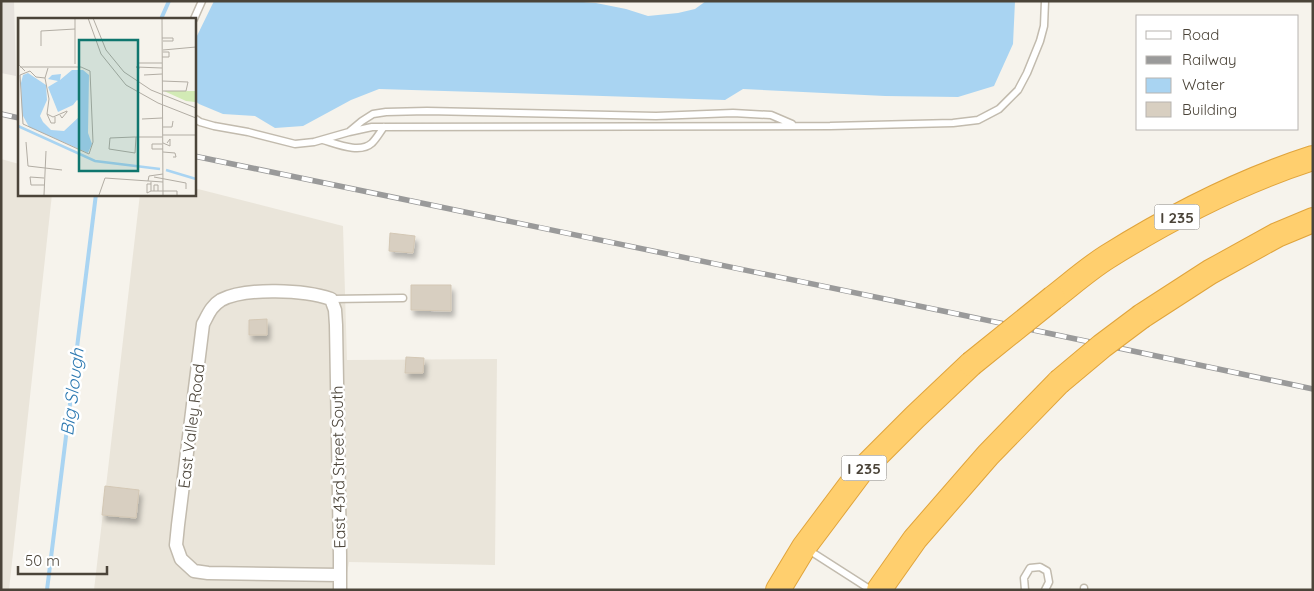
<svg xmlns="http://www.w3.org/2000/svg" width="1314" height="591" viewBox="0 0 1314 591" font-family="Quicksand,sans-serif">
  <defs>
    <filter id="shadow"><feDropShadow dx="3" dy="5.5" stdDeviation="2.5" flood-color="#0004"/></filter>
  </defs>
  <rect width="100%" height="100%" fill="#f6f3ec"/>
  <path fill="#eae5da" d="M 1,159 L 19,164 L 19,194 L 52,194 L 9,590 L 1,590 Z
    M 194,188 L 343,226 L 347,360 L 497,359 L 495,565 L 349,562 L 344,590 L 94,590 L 140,194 L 194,194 Z"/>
  <path fill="#e6e2dd" d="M 1,1 L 14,1 L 16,76 L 1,73 Z"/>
  <path fill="#a9d4f2" d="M 214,1 L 570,1 L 596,3 L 626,9 L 648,16 L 678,13 L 695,9 L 706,1 L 1015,1 L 1013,44 L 994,86 L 958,97 L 885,96 L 743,89 L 725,100 L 511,93 L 379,89 L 351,100 L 303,126 L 275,128 L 255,116 L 223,114 L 199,104 L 194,100 L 194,42 Z"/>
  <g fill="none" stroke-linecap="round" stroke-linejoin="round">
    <path stroke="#a9d4f2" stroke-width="4" d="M 161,19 L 169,1
      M 47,590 L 96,194"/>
  </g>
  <path fill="#d8cfc1" stroke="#d3c7b4" filter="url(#shadow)" d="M 390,233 L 415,236 L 413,253 L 389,251 Z
    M 411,285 L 451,285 L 451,311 L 411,310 Z
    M 267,319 L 267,335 L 249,335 L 249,320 Z
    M 406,357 L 424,358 L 423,373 L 405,373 Z
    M 105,486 L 139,490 L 136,518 L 102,515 Z"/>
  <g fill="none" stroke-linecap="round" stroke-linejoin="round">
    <defs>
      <path id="lane" d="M 194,19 L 202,1
        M 194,118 L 200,122 L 214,126 L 248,132 L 295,144 L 314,142 L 349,132 L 372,127 L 830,126 L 953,123 L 978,120 L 999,109 L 1018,90 L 1027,73 L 1040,41 L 1044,26 L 1045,1
        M 350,131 L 362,121 L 373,114 L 386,112 L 427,111 L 656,116 L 733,113 L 771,115 L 792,124
        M 323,140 C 337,144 360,154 372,143 C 377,138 380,132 384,127
        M 331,299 L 403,298
        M 807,549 L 871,590
        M 1025,590 L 1024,578 L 1030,568 L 1040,567 L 1047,571 L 1049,582 L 1045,590
        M 1084,590 L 1084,588"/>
      <path id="street" d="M 340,575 L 208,573 L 194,571 L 181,559 L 176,545 L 178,525 L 203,324 C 208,315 211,306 221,300 C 246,287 305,290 331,299 L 335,310 L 336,325 L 340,555 L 340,590"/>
      <path id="highway" d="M 1053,298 C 1071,284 1088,269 1107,257 C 1171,217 1241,181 1313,158
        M 1142,316 L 1210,272 L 1277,235 L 1313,220
        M 778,590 L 804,547 L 861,471 L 915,417 L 971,364
        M 879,590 L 915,539 L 988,455 L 1059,382"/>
    </defs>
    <use href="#lane" stroke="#c2bbae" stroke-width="9"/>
    <use href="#street" stroke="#c2bbae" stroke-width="15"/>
    <use href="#highway" stroke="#e0a43c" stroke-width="26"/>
    <use href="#lane" stroke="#fff" stroke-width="6"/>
    <use href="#street" stroke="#fff" stroke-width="12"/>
    <use href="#highway" stroke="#ffcf6e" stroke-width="24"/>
    <defs>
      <path id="rail" d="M 1,114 L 19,118
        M 194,156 L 943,311 L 1313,389"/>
    </defs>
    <use href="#rail" stroke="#9a9a9a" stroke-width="5.5"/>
    <use href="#rail" stroke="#fff" stroke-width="4" stroke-dasharray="11" stroke-linecap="butt"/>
    <defs>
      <path id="highway-bridge" d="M 971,364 L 1053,298
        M 1059,382 L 1102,346 L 1142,316"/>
    </defs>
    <use href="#highway-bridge" stroke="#e0a43c" stroke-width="26" stroke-linecap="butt"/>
    <use href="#highway-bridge" stroke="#ffcf6e" stroke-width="24"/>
  </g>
  <g text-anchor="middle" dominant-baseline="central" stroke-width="5" stroke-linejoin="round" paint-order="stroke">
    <g fill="#fff" stroke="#817c74" stroke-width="1">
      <rect x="1154.5" y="204.5" width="45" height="25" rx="4"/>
      <rect x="841.5" y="455.5" width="45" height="25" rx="4"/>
    </g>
    <g font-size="15" font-weight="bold" fill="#4b4439">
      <text x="1177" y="217">I 235</text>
      <text x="864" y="468">I 235</text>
    </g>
    <g font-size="16" fill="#4b4439" stroke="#fff">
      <text transform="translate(191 426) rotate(-83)">East Valley Road</text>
      <text transform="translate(338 467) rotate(-91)">East 43rd Street South</text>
    </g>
    <g font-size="18" font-style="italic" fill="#2e7ab2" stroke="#fff">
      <text transform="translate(72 392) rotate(-83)">Big Slough</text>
    </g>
  </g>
  <g transform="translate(18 18)">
    <rect width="178" height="178" fill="#f6f3ec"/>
    <path d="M 146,73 L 177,73 L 177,84 L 168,83 Z" fill="#d2eab5"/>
    <path d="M 54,52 L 65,52 L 71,57 L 70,115 L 74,126 L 70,135 L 11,109 L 4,96 L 3,65 L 5,57 L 10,55 L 28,67 L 29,82 L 22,98 L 25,104 L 33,112 L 46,113 L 61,99 L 62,84 L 59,82 L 55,87 L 40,94 L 30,69 L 40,63 L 30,61 L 34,57 L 43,56 L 42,62 Z" fill="#a9d4f2"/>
    <path fill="none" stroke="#a9d4f2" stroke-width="2.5" d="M 0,108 L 77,143 L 142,151M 148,152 L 178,161"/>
    <path fill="none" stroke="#b2ada4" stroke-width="1" d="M 1,0 L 1,47 L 7,53M 57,0 L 57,46M 70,0 L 83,36 L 108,67 L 140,85 L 178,100M 75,0 L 88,32 L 106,54 L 133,72 L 178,90M 144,0 L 145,177M 144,20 L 155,20 L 155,23 L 145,23M 23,28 L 23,13 L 57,11M 145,32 L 178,29M 144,39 L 151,39 L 151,34 L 145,34M 120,45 L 144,45M 2,49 L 63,49 L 72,53 L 75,124 L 71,136 L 5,106 L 2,57 L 12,53 L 18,59 L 27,60 L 30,50M 122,50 L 118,49 L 144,50M 126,57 L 144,56M 27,60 L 31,81 L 29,96 L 35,99 L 49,93 L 49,94 L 44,100 L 42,97M 144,63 L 170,64 L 168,73 L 145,73M 29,96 L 33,105 L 37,105 L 37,99M 124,101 L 144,100M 145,109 L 154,109 L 155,103M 145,117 L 178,117M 118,119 L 117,135 L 91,131 L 92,120 L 116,119 L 144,119M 8,124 L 10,148 L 44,152M 145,125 L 152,128 L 152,121 L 149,125M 144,126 L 134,126 L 134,131 L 145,131M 145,134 L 157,135 L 158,139 L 155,139M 136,159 L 168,165 L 168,171M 26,160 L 12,159 L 13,167 L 26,167M 130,163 L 131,158 L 145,156M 133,164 L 133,173 L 159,173 L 159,177M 133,166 L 129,166 L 129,175 L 133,173M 136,173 L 136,167 L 140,167 L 140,173M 26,177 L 28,133M 81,177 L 87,160 L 145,164"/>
    <path fill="#0f766e" fill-opacity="0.15" stroke="#0f766e" stroke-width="2.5" d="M 61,22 L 120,22 L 120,153 L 61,153 Z"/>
    <rect width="178" height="178" fill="none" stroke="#4b4439" stroke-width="2.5"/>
  </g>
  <rect width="1314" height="591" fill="none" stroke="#4b4439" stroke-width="5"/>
  <rect x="1136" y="15" width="162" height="115" fill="#ffffff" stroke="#b7b4b0"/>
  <rect x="1146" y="31" width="25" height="8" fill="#ffffff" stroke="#b7b4b0"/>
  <text x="1182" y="40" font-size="15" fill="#4b4439">Road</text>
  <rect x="1146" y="56" width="25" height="8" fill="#9a9a9a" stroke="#b7b4b0"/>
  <text x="1182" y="65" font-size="15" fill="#4b4439">Railway</text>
  <rect x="1146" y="78" width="25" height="15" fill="#a9d4f2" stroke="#b7b4b0"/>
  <text x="1182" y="90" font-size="15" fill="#4b4439">Water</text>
  <rect x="1146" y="102" width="25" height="15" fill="#d8cfc1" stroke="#b7b4b0"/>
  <text x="1182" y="115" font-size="15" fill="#4b4439">Building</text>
  <path d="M18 566v8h89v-8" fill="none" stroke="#4b4439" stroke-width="2.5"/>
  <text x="25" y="566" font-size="15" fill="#4b4439" stroke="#ffffff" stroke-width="4" paint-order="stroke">50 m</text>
</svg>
